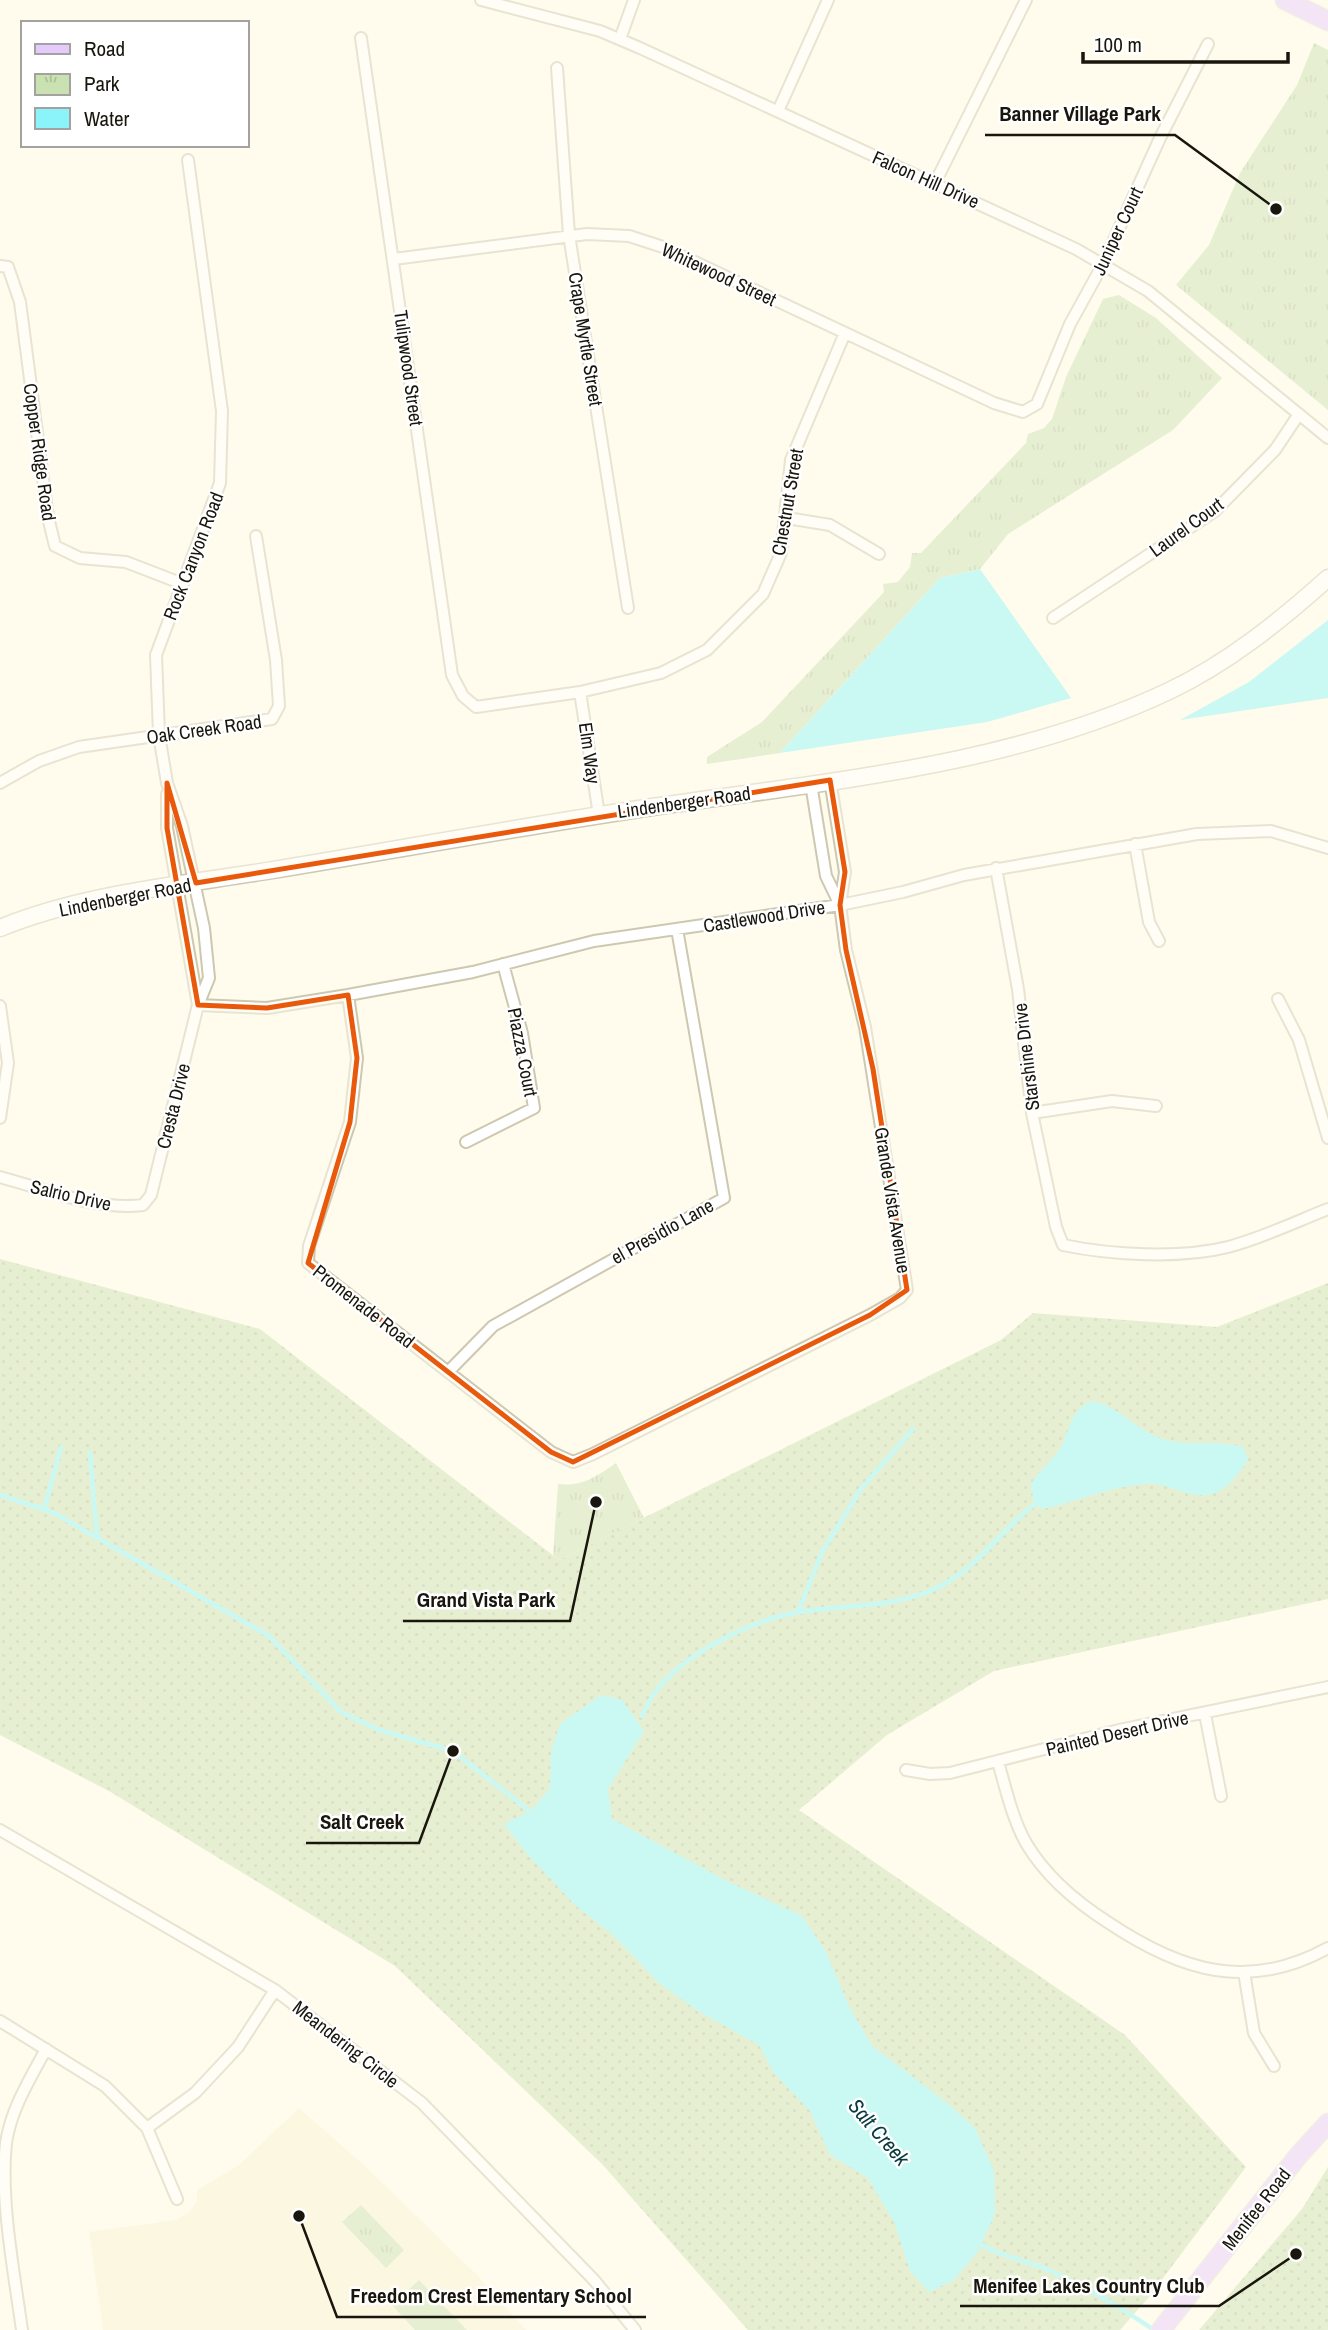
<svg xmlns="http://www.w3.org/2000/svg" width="1328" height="2330" viewBox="0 0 1328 2330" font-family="'Archivo Narrow',sans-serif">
  <defs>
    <pattern id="grass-dots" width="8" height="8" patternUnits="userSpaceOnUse" patternTransform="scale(1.75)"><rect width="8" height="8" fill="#cae1b2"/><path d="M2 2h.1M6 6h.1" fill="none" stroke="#adc098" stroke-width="1.8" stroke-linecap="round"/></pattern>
    <pattern id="park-tufts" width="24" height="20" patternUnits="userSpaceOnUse" patternTransform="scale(1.75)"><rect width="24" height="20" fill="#cae1b2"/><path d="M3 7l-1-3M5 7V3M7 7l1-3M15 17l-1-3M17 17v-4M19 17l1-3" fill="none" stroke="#adc098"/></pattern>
  </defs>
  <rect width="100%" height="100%" fill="#fffced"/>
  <path fill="#f9f2d2" d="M 299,2108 L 365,2166 L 478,2276 L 526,2330 L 103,2330 L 89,2232 L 176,2220 L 189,2212 L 197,2201 L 197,2190 L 239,2165 Z"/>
  <path fill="url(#grass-dots)" d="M 0,1259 L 260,1329 L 559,1560 L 1001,1340 L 1033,1313 L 1217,1327 L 1328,1283 L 1328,1599 L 994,1671 L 887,1735 L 799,1810 L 1125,2035 L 1246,2167 L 1149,2297 L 1120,2330 L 748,2330 L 602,2164 L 395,1966 L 109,1791 L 0,1735 Z
    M 1328,2167 L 1328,2330 L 1199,2330 L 1302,2209 Z"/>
  <path fill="url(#park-tufts)" d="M 1314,43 L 1328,50 L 1328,410 L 1176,285 L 1209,245 L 1240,173 L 1297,85 Z
    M 1119,295 L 1156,318 L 1222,378 L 1173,430 L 1008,534 L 980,569 L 940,578 L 780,753 L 707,764 L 707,757 L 762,722 L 884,592 L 883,584 L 898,582 L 910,567 L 912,553 L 921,553 L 1026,443 L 1028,434 L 1044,428 L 1052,419 L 1066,377 L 1103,299 Z
    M 616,1463 L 644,1518 L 559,1560 L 553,1555 L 558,1484 C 583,1487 597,1476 616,1463 Z
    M 361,2205 L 404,2250 L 386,2268 L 342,2222 Z"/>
  <path fill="#cae1b2" d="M 419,2280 L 467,2330 L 415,2330 L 392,2305 Z"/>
  <path fill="#8bf4fb" d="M 980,569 L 1071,698 L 987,722 L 780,753 L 940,578 Z
    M 1328,620 L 1328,698 L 1180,720 L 1249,682 Z
    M 1092,1401 C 1119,1406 1135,1429 1160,1438 C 1188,1448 1216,1439 1243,1447 L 1248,1459 C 1241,1471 1229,1488 1215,1493 C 1188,1502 1172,1481 1143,1484 C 1109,1487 1076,1502 1043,1509 L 1034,1505 L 1031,1484 C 1039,1470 1054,1460 1062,1445 C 1071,1426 1071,1410 1092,1401 Z
    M 601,1695 L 622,1700 L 644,1731 L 608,1789 L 612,1819 L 727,1881 L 802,1916 L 826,1952 L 849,2006 L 872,2046 L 946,2102 L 975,2128 L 994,2171 L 995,2214 L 978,2251 L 954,2280 L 929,2292 L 910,2271 L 894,2222 L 868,2178 L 830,2155 L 810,2111 L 774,2073 L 759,2045 L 698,2011 L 659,1983 L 612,1934 L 575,1905 L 528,1855 L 504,1824 L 531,1811 L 550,1788 L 551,1752 L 560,1724 Z"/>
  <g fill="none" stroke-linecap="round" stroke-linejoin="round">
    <path stroke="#8bf4fb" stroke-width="4.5" d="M 90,1453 L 97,1537
      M 0,1495 L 52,1512 L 269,1636 L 341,1712 L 379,1730 L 453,1751 L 532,1813
      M 44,1510 L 61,1447
      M 798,1612 L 822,1552 L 861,1489 L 913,1429
      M 642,1716 C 647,1707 651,1696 658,1688 C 690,1650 758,1617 806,1611 C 850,1605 896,1607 937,1588 C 979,1567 1001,1530 1037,1502
      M 977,2242 C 999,2256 1025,2260 1049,2270 C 1086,2287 1120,2307 1154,2330"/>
    <defs>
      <path id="street" d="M 481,0 L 600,31 L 640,48 L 1076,249 L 1148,291 L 1328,438
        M 361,38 L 452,675 L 463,696 L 476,707 L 580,692 L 661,673 L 707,650 L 763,594 L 781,553 L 791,460 L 845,333
        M 620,39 L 634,0
        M 557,68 L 569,235 L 628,608
        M 778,111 L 828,0
        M 935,183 L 1026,0
        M 394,259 L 587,234 L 629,236 L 663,247 L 994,403 L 1023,412 L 1037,404 L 1070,324 L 1103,264 L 1160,138 L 1208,44
        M 0,266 L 8,267 L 20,302 L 48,517 L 55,546 L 80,558 L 126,562 L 183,584
        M 787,518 L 830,525 L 879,554
        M 1053,618 L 1215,511 L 1275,450 L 1299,414
        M 580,692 L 599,815
        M 830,780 L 845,872 L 840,905
        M 0,783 L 39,761 L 79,747 L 272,719 L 279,706 L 276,660 L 256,536
        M 167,794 L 167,828 L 198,1005
        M 1135,844 L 1149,922 L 1159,941
        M 996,868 L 1018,989 L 1032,1113 L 1056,1227 L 1063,1245 C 1111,1255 1180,1259 1228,1247 C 1262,1238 1295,1222 1328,1209
        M 348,995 L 357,1058 L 350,1122 L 309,1246 L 308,1263 L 551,1452 L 573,1462 L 593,1454 L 870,1315 L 900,1298 L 907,1290 L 865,1027 L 846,950 L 840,905 L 826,876 L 811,784
        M 1278,999 L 1299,1040 L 1328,1138
        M 198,1005 L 267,1008 L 348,995 L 473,972 L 594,941 L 840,905 L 903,892 L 964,875 L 1197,834 L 1271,831 L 1328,848
        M 0,1006 L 8,1063 L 0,1118
        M 1032,1113 L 1112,1101 L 1156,1106
        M 466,1142 L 534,1108 L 522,1033 L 503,964
        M 0,1177 C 45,1189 96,1211 143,1205 L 151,1195 L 198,1005 L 209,978 L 204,928 L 182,826 L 167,783 L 159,735 L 156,655 L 220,483 L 222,411 L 188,160
        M 448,1372 L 493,1326 L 724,1198 L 677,929
        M 1205,1714 L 1221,1796
        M 998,1762 C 1006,1789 1012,1818 1026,1843 C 1046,1877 1076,1902 1109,1923 C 1181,1971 1248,1992 1328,1948
        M 906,1770 L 930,1774 L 950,1773 L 1119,1730 L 1328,1687
        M 0,1830 L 275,1990 L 422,2103 L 594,2280 L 635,2330
        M 1244,1972 L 1254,2033 L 1274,2066
        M 0,2021 L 105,2086 L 147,2128 L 177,2199
        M 147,2128 L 195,2093 L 238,2047 L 275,1990
        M 22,2330 C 14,2272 0,2200 6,2143 C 11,2109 30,2079 46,2049"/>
      <path id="secondary" d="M 0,928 C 86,893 182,885 273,870 C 400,849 526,826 652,807 C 826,781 1008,767 1169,691 C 1228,663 1280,621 1328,578"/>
      <path id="primary" d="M 1285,0 L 1328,21
        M 1161,2330 L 1298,2156 L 1328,2123"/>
    </defs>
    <use href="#street" stroke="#cdc8b0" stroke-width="14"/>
    <use href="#secondary" stroke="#cdc8b0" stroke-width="19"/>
    <use href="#primary" stroke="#dfdedd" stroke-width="21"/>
    <use href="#street" stroke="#fff" stroke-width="10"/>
    <use href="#secondary" stroke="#fff" stroke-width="16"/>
    <use href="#primary" stroke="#e5cafe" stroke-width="18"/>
  </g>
  <path d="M0 0H1328V2330H0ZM 830,780 L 845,872 L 840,905 L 846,950 L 873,1069 L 907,1290 L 870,1315 L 573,1462 L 551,1452 L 308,1263 L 350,1122 L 357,1058 L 348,995 L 267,1008 L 198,1005 L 167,828 L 167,783 L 196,883 Z" fill="#fffced" fill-opacity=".55" fill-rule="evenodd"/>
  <path fill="none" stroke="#e8590c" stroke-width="5" stroke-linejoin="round" d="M 830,780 L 845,872 L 840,905 L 846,950 L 873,1069 L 907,1290 L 870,1315 L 573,1462 L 551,1452 L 308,1263 L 350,1122 L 357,1058 L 348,995 L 267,1008 L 198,1005 L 167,828 L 167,783 L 196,883 Z"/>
  <g text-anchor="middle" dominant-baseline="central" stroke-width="5" stroke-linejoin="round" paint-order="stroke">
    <g font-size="19" fill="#18160d" stroke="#fff">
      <text transform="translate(926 179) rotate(24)">Falcon Hill Drive</text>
      <text transform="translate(1117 231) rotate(-65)">Juniper Court</text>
      <text transform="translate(719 274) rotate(25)">Whitewood Street</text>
      <text transform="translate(586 339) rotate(81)">Crape Myrtle Street</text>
      <text transform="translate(409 368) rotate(82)">Tulipwood Street</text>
      <text transform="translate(40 452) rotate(82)">Copper Ridge Road</text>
      <text transform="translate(787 502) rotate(-80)">Chestnut Street</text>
      <text transform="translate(1186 527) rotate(-36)">Laurel Court</text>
      <text transform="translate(193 556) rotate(-69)">Rock Canyon Road</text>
      <text transform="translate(204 729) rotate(-8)">Oak Creek Road</text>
      <text transform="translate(590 753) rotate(82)">Elm Way</text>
      <text transform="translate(684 802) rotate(-8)">Lindenberger Road</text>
      <text transform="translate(125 897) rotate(-11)">Lindenberger Road</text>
      <text transform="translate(764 916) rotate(-9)">Castlewood Drive</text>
      <text transform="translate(523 1052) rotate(79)">Piazza Court</text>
      <text transform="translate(1026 1057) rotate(-97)">Starshine Drive</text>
      <text transform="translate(173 1106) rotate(-76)">Cresta Drive</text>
      <text transform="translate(71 1195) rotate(13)">Salrio Drive</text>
      <text transform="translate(893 1200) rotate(81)">Grande Vista Avenue</text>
      <text transform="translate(662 1231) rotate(-29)">el Presidio Lane</text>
      <text transform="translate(364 1306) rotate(38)">Promenade Road</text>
      <text transform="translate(1117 1733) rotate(-13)">Painted Desert Drive</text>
      <text transform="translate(346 2044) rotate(38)">Meandering Circle</text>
      <text transform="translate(1256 2209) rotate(-52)">Menifee Road</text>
    </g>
    <g font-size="21" font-style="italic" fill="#073b3e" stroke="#fff">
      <text transform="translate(879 2132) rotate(49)">Salt Creek</text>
    </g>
  </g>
  <path fill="none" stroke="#18160d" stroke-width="2.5" d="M1276 209L1175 135H985M596 1502L570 1621H403M453 1751L419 1843H306M1296 2254L1219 2306H960M299 2216L337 2317H646"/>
  <g fill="#18160d" stroke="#fff" stroke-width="2.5">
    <circle cx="1276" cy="209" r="7"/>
    <circle cx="596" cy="1502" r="7"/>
    <circle cx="453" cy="1751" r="7"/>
    <circle cx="1296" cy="2254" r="7"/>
    <circle cx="299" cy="2216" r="7"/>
  </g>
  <g font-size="21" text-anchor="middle" font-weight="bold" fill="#18160d" stroke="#fff" stroke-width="5" stroke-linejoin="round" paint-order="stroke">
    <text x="1080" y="121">Banner Village Park</text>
    <text x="486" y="1607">Grand Vista Park</text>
    <text x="362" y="1829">Salt Creek</text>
    <text x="1089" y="2293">Menifee Lakes Country Club</text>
    <text x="491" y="2303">Freedom Crest Elementary School</text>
  </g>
  <rect x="21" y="21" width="228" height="126" fill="#ffffff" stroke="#a3a29e" stroke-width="2"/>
  <rect x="35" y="44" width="35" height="10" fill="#e5cafe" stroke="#a3a29e" stroke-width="2"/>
  <text x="84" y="56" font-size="21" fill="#18160d">Road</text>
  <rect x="35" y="74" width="35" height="21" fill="url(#park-tufts)" stroke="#a3a29e" stroke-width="2"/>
  <text x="84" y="91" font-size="21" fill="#18160d">Park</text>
  <rect x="35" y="108" width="35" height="21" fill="#8bf4fb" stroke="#a3a29e" stroke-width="2"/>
  <text x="84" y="126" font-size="21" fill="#18160d">Water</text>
  <path d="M1083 52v10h205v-10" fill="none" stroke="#18160d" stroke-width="3.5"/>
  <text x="1094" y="52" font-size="21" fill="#18160d" stroke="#ffffff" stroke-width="5" paint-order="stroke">100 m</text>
</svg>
